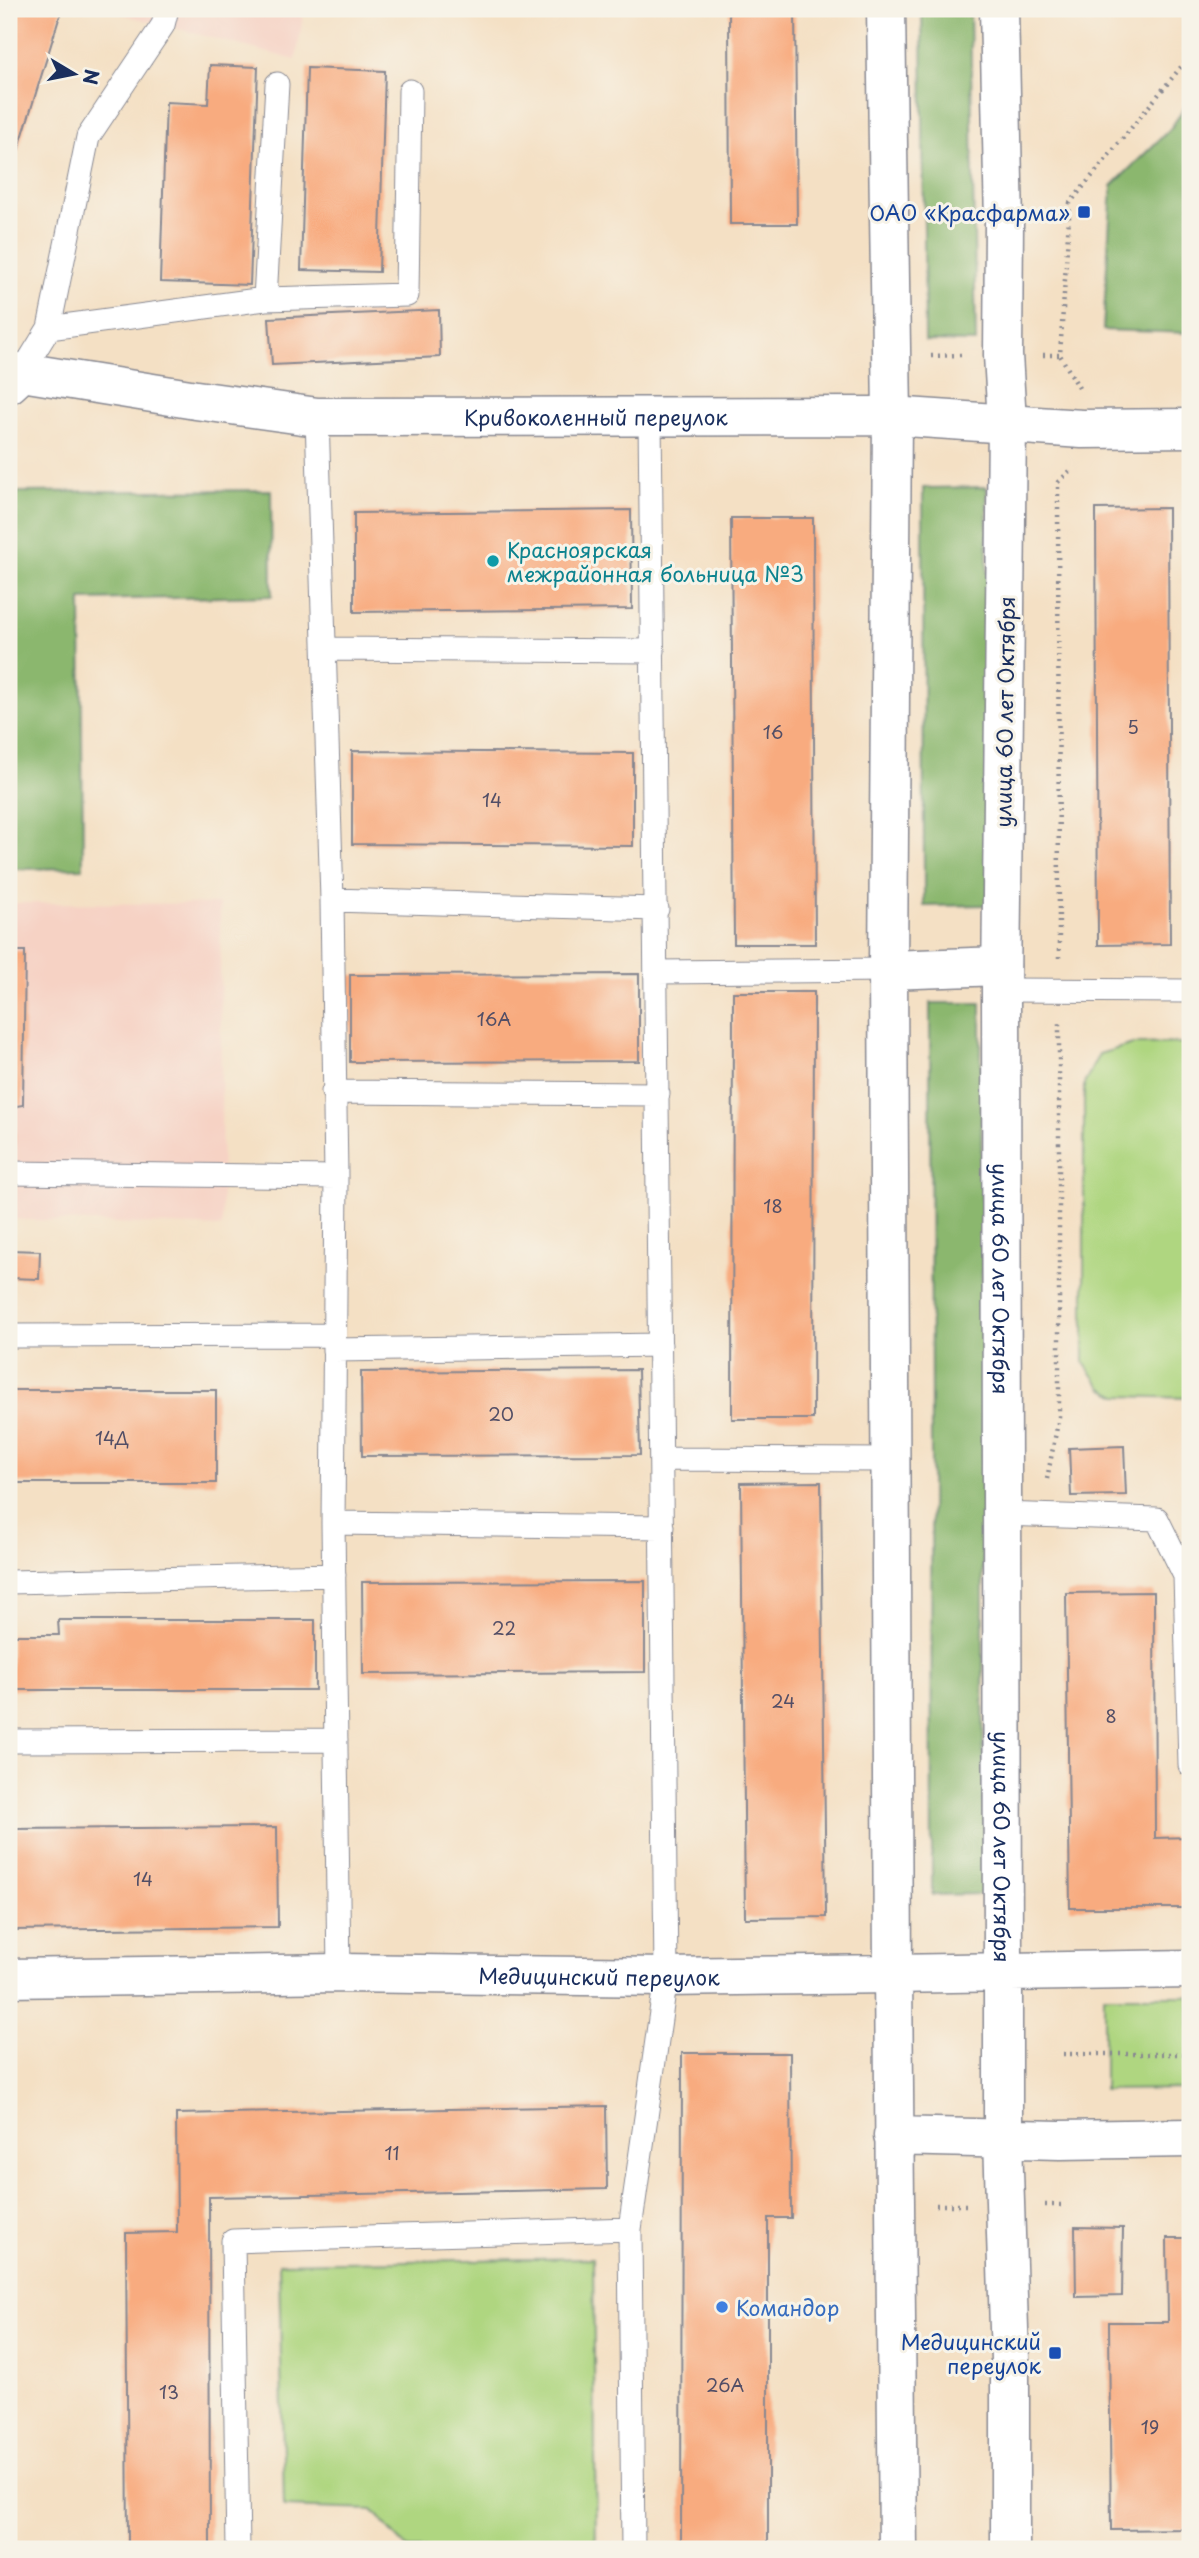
<svg xmlns="http://www.w3.org/2000/svg" width="1199" height="2558" viewBox="0 0 1199 2558" font-family="'Playpen Sans',sans-serif">
  <rect width="100%" height="100%" fill="#f7f3e8"/>
  <filter id="ink" filterUnits="userSpaceOnUse"><feTurbulence type="fractalNoise" baseFrequency=".0143" numOctaves="2"/><feDisplacementMap in="SourceGraphic" scale="14" xChannelSelector="R" yChannelSelector="G"/><feConvolveMatrix kernelMatrix="1 2 1 2 8 2 1 2 1" color-interpolation-filters="sRGB"/></filter>
  <filter id="wash" filterUnits="userSpaceOnUse"><feTurbulence type="fractalNoise" baseFrequency=".00686" numOctaves="4" result="noise"/><feDisplacementMap in="SourceGraphic" scale="28" xChannelSelector="R" yChannelSelector="G"/><feGaussianBlur stdDeviation="1.57" result="paint"/><feColorMatrix in="noise" values="0 0 0 0 0 0 0 0 0 0 0 0 0 0 0 0 0 1.4 0 .05"/><feComposite in="paint" operator="in"/></filter>
  <g filter="url(#wash)">
    <rect width="100%" height="100%" fill="#f4e0c4"/>
    <path fill="#f6d2c4" d="M 103,9 L 304,9 L 296,60 Z
      M 9,903 L 220,904 L 222,1227 L 9,1219 Z"/>
    <path fill="#afd680" stroke="#65826f" stroke-width="2" d="M 1190,1043 L 1190,1398 L 1118,1396 L 1102,1388 L 1084,1363 L 1084,1084 L 1099,1054 L 1133,1044 Z
      M 1104,1996 L 1190,1996 L 1190,2089 L 1104,2090 Z
      M 593,2258 L 596,2549 L 408,2549 L 372,2510 L 284,2507 L 279,2263 Z"/>
    <path fill="#8bb76e" stroke="#537366" stroke-width="2" d="M 922,9 L 970,9 L 976,342 L 925,341 Z
      M 1190,100 L 1190,333 L 1103,330 L 1112,186 L 1170,129 Z
      M 987,487 L 988,905 L 924,906 L 923,488 Z
      M 271,490 L 272,596 L 81,600 L 83,868 L 9,869 L 9,517 L 18,492 Z
      M 930,1003 L 981,1003 L 984,1894 L 932,1895 Z"/>
    <g id="blocks">
      <path fill="#f8ab7f" d="M 9,9 L 62,9 L 9,180 Z
        M 729,9 L 795,9 L 797,224 L 730,224 Z
        M 210,65 L 258,67 L 250,285 L 160,282 L 166,102 L 208,104 Z
        M 307,68 L 385,71 L 379,272 L 301,270 Z
        M 439,310 L 440,357 L 272,365 L 269,318 Z
        M 1168,508 L 1170,944 L 1098,945 L 1096,509 Z
        M 631,510 L 632,609 L 354,612 L 354,513 Z
        M 731,518 L 813,518 L 815,944 L 734,944 Z
        M 352,751 L 633,753 L 633,846 L 352,844 Z
        M 9,951 L 25,951 L 23,1105 L 16,1106 L 15,1152 L 9,1151 Z
        M 639,974 L 639,1061 L 350,1062 L 350,975 Z
        M 733,992 L 814,992 L 813,1419 L 732,1419 Z
        M 9,1250 L 40,1251 L 39,1279 L 9,1278 Z
        M 638,1370 L 640,1455 L 362,1456 L 361,1372 Z
        M 9,1390 L 216,1390 L 216,1483 L 9,1483 Z
        M 1124,1446 L 1126,1495 L 1071,1496 L 1069,1448 Z
        M 821,1482 L 826,1917 L 745,1918 L 741,1483 Z
        M 645,1581 L 645,1672 L 363,1674 L 362,1582 Z
        M 1154,1592 L 1155,1838 L 1190,1837 L 1190,1908 L 1070,1908 L 1066,1593 Z
        M 58,1620 L 315,1620 L 315,1690 L 11,1690 L 11,1635 L 59,1635 Z
        M 277,1827 L 278,1927 L 9,1930 L 9,1829 Z
        M 682,2053 L 790,2053 L 791,2218 L 768,2218 L 768,2549 L 681,2549 Z
        M 606,2106 L 607,2189 L 209,2197 L 210,2549 L 128,2549 L 126,2233 L 177,2232 L 176,2114 Z
        M 1075,2227 L 1123,2228 L 1122,2296 L 1076,2297 Z
        M 1167,2238 L 1190,2238 L 1190,2529 L 1111,2530 L 1109,2322 L 1168,2322 Z"/>
    </g>
  </g>
  <g filter="url(#ink)">
    <use href="#blocks" fill-opacity="0" stroke="#888891" stroke-width="2"/>
    <g fill="none" stroke-linecap="round" stroke-linejoin="round">
      <defs>
        <path id="service" d="M 265,299 L 407,295 L 410,91
          M 49,328 L 265,299 L 277,84
          M 22,372 L 49,328 L 88,137 L 163,25 L 167,9
          M 317,417 L 332,900 L 336,1177 L 333,1523 L 339,1973
          M 325,649 L 653,651
          M 332,900 L 657,909
          M 657,972 L 888,970
          M 1001,990 L 1190,991
          M 333,1092 L 658,1094
          M 9,1173 L 336,1177
          M 9,1336 L 334,1335 L 334,1350 L 660,1345
          M 662,1459 L 890,1460
          M 1000,1514 L 1157,1519 L 1185,1576 L 1190,1765
          M 333,1523 L 662,1527
          M 9,1582 L 334,1575
          M 9,1741 L 336,1740
          M 238,2549 L 233,2241 L 630,2229
          M 633,2549 L 630,2229 L 666,1977 L 650,416"/>
        <g id="minor">
          <path id="s1" d="M 999,9 L 1004,223 L 1003,355 L 1007,422 L 1001,990 L 1003,1970"/>
          <path id="s2" d="M 9,384 L 22,372 L 196,400 L 317,417 L 892,416 L 1082,429 L 1190,428"/>
          <path d="M 888,970 L 1001,966"/>
          <path id="s3" d="M 9,1978 L 339,1973 L 666,1977 L 893,1974 L 888,970 L 892,416 L 886,9"/>
        </g>
        <path id="secondary" d="M 1003,1970 L 1003,2139 L 1010,2360 L 1010,2549
          M 893,2136 L 1060,2140 L 1190,2138
          M 898,2549 L 893,1974 L 1190,1969"/>
      </defs>
      <use href="#service" stroke="#888891" stroke-width="25"/>
      <use href="#minor" stroke="#888891" stroke-width="41"/>
      <use href="#secondary" stroke="#888891" stroke-width="41"/>
      <path stroke="#888891" stroke-width="4.5" stroke-dasharray="2 5" stroke-linecap="butt" d="M 1043,355 L 1060,355
        M 931,356 L 961,355
        M 1079,388 L 1060,355 L 1070,203 L 1190,56
        M 1059,958 L 1058,482 L 1072,469
        M 1047,1479 L 1059,1417 L 1059,1023
        M 1063,2054 L 1190,2054
        M 936,2205 L 966,2205
        M 1045,2205 L 1062,2205"/>
      <use href="#service" stroke="#fff" stroke-width="23"/>
      <use href="#minor" stroke="#fff" stroke-width="38"/>
      <use href="#secondary" stroke="#fff" stroke-width="38"/>
    </g>
  </g>
  <g fill="#1a4fb4" stroke="#f7f3e8" stroke-width="2.5">
    <rect x="1077" y="205" width="14" height="14" rx="3.5"/>
    <rect x="1048" y="2346" width="14" height="14" rx="3.5"/>
  </g>
  <circle fill="#0f9aa8" stroke="#f7f3e8" stroke-width="2.5" cx="493" cy="561" r="7"/>
  <circle fill="#3f7fe0" stroke="#f7f3e8" stroke-width="2.5" cx="722" cy="2307" r="7"/>
  <g text-anchor="middle" dominant-baseline="central" stroke-width="6" stroke-linejoin="round" paint-order="stroke">
    <g font-size="18" fill="#524e66">
      <text x="1133" y="726">5</text>
      <text x="773" y="731">16</text>
      <text x="492" y="799">14</text>
      <text x="494" y="1018">16А</text>
      <text x="773" y="1205">18</text>
      <text x="501" y="1413">20</text>
      <text x="112" y="1437">14Д</text>
      <text x="504" y="1627">22</text>
      <text x="783" y="1700">24</text>
      <text x="1111" y="1715">8</text>
      <text x="143" y="1878">14</text>
      <text x="392" y="2152">11</text>
      <text x="725" y="2384">26А</text>
      <text x="169" y="2391">13</text>
      <text x="1150" y="2426">19</text>
    </g>
    <g font-size="21" fill="#164399" stroke="#f7f3e8" text-anchor="end">
      <text x="1070" y="212">ОАО «Красфарма»</text>
      <text x="1041" y="2341">Медицинский<tspan x="1041" dy="24">переулок</tspan></text>
    </g>
    <g font-size="21" fill="#1b2f5e" stroke="#f7f3e8">
      <text stroke="none"><textPath href="#s2" startOffset="595">Кривоколенный переулок</textPath></text>
      <text transform="translate(1004 712) rotate(-89)">улица 60 лет Октября</text>
      <text stroke="none"><textPath href="#s1" startOffset="1270">улица 60 лет Октября</textPath></text>
      <text stroke="none"><textPath href="#s1" startOffset="1838">улица 60 лет Октября</textPath></text>
      <text stroke="none"><textPath href="#s3" startOffset="590">Медицинский переулок</textPath></text>
    </g>
    <g font-size="21" fill="#0d838f" stroke="#f7f3e8" text-anchor="start">
      <text x="507" y="549">Красноярская<tspan x="507" dy="24">межрайонная больница №3</tspan></text>
    </g>
    <g font-size="21" fill="#366cbe" stroke="#f7f3e8" text-anchor="start">
      <text x="736" y="2307">Командор</text>
    </g>
  </g>
  <rect width="1199" height="2558" fill="none" stroke="#f7f3e8" stroke-width="35"/>
  <g transform="translate(74 74) rotate(100)" stroke="#f7f3e8" stroke-width="5" paint-order="stroke">
  <path d="M0-5L12 26L0 18L-12 26Z" fill="#1b2f5e"/>
  <text y="-10" font-size="19" font-weight="bold" text-anchor="middle" fill="#1b2f5e">N</text>
  </g>
</svg>
